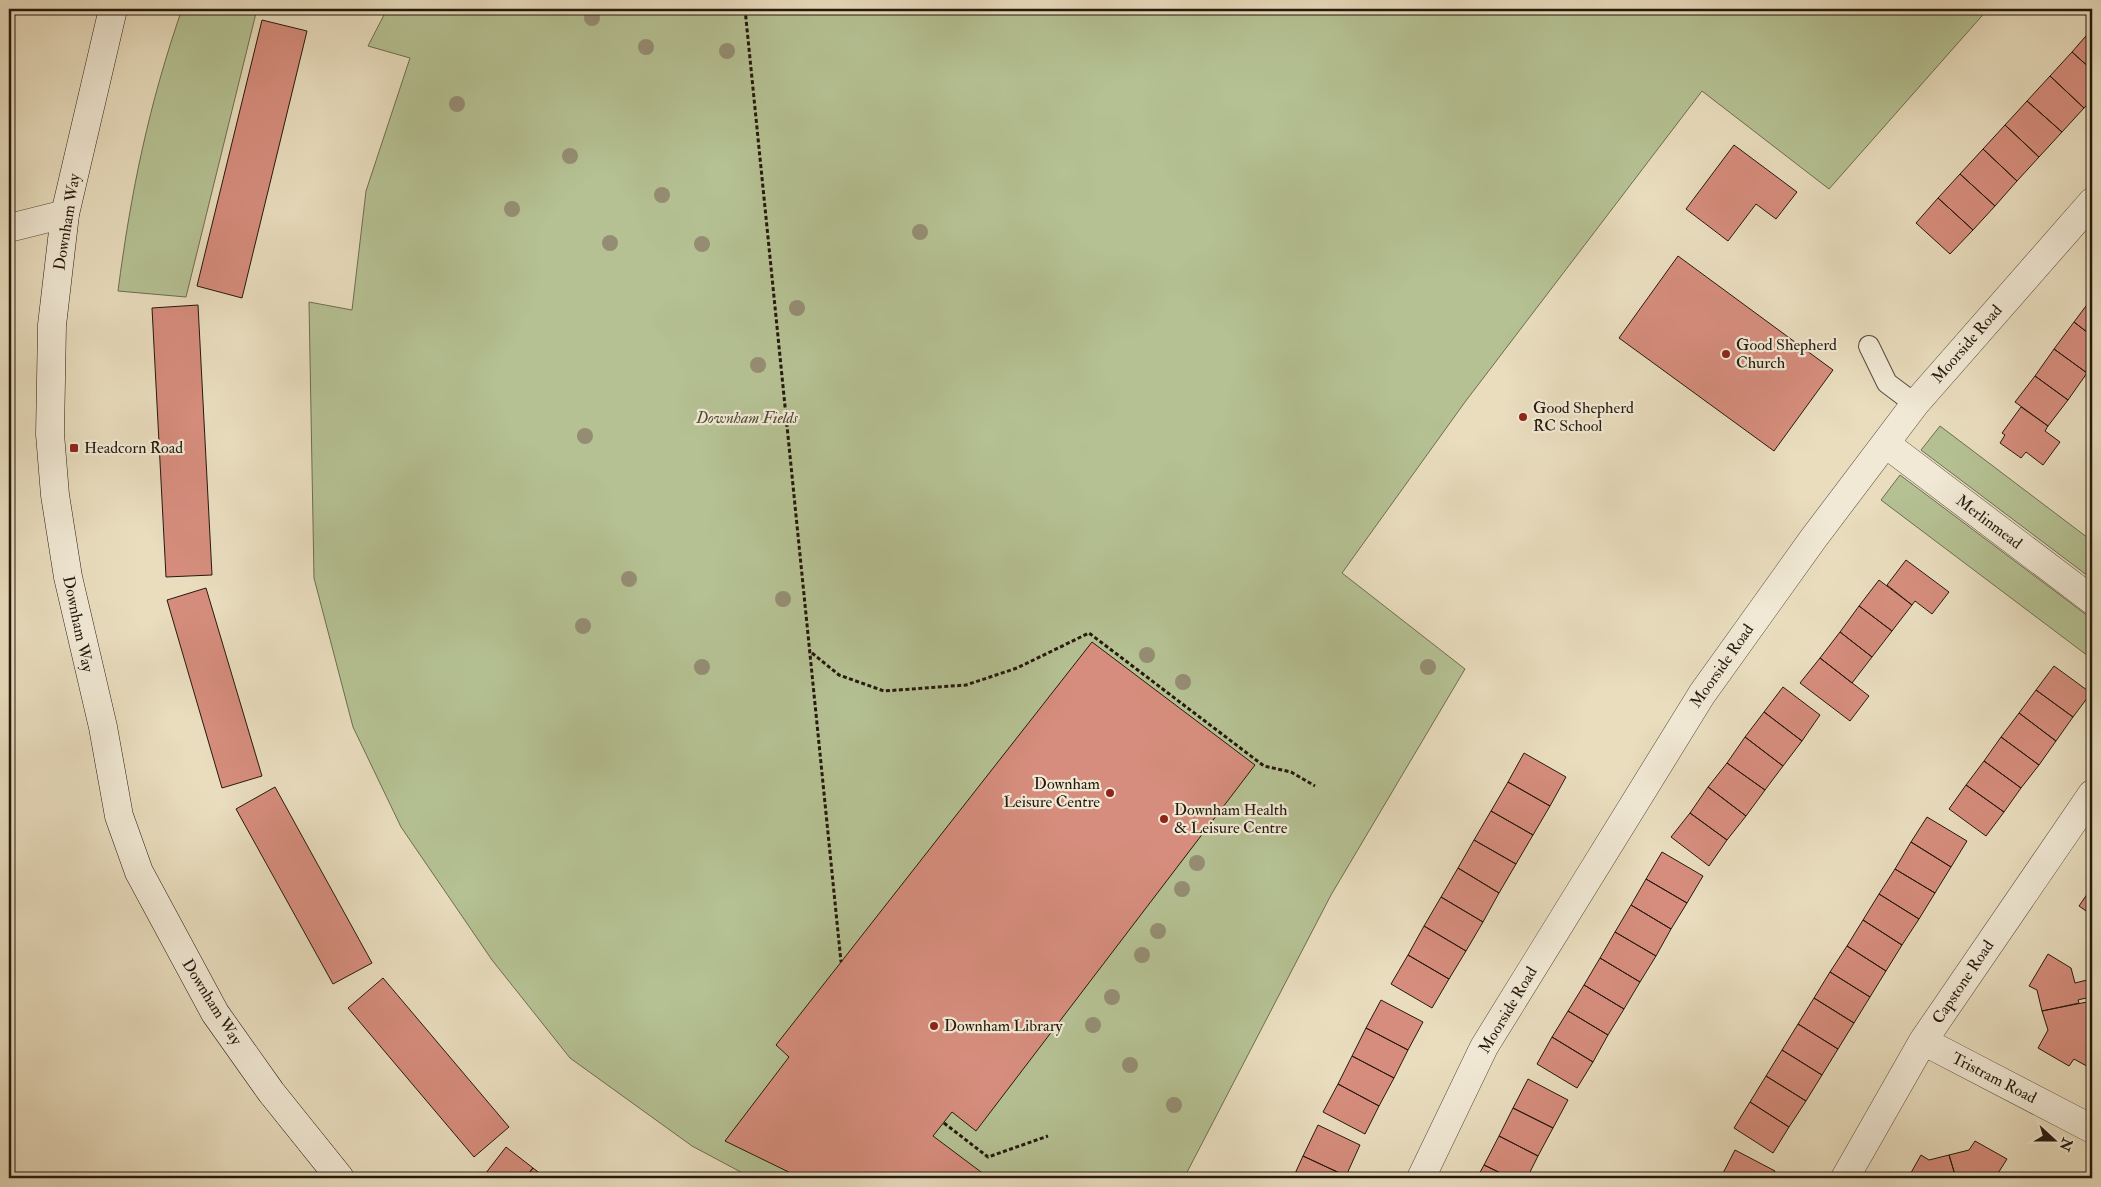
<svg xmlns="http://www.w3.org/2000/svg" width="2101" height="1187" viewBox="0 0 2101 1187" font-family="'IM FELL Double Pica',serif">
  <rect width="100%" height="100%" fill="#e9ddbe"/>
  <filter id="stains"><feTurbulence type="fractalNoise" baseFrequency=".004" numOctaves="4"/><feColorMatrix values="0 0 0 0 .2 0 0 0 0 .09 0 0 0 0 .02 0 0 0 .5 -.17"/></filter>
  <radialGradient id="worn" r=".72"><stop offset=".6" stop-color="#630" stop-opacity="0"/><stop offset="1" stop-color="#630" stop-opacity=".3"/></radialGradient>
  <path fill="#b5c193" stroke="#6d6d50" d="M 182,9 L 257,9 L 186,297 L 118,291 C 131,191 149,104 182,9 Z
    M 387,9 L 1988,9 L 1829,189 L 1702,91 L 1465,402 L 1342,573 L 1465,669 L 1331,895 L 1184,1178 L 752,1178 L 692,1146 L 570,1058 L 492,960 L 401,827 L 353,727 L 314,578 L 309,302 L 352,310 L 366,191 L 410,58 L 368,46 Z
    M 1940,426 L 2092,541 L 2092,579 L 1921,450 Z
    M 1900,475 L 2092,619 L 2092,659 L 1881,500 Z"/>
  <path fill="#d68d7d" stroke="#25190d" d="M 262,20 L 307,31 L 242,298 L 197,286 Z
    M 2092,29 L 2092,70 L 2072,52 Z
    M 2072,52 L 2092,70 L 2092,99 L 2084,108 L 2050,76 Z
    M 2050,76 L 2084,108 L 2062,132 L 2027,101 Z
    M 2027,101 L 2062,132 L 2039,157 L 2005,125 Z
    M 2005,125 L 2039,157 L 2017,181 L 1983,149 Z
    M 1734,145 L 1797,192 L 1776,219 L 1756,204 L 1728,241 L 1686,209 Z
    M 1983,149 L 2017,181 L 1995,206 L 1960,174 Z
    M 1960,174 L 1995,206 L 1973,230 L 1938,198 Z
    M 1938,198 L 1973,230 L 1950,254 L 1916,223 Z
    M 1678,256 L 1833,370 L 1774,451 L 1619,338 Z
    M 2092,298 L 2092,336 L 2074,322 Z
    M 198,305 L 212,575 L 166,577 L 152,308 Z
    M 2074,322 L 2092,336 L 2092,367 L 2087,373 L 2054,349 Z
    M 2054,349 L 2087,373 L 2068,400 L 2035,376 Z
    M 2035,376 L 2068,400 L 2048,426 L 2015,402 Z
    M 2021,407 L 2048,426 L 2045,431 L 2060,442 L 2043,465 L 2026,452 L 2021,458 L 2000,443 L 2005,435 L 2002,433 Z
    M 1906,560 L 1949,592 L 1932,614 L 1915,601 L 1912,605 L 1887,585 Z
    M 1879,580 L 1912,605 L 1892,631 L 1859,606 Z
    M 206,588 L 262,776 L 222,788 L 167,600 Z
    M 1859,606 L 1892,631 L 1872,657 L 1840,632 Z
    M 1840,632 L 1872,657 L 1852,683 L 1820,658 Z
    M 1092,642 L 1255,765 L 976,1131 L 952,1112 L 933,1136 L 989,1178 L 801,1178 L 725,1141 L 789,1057 L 776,1045 Z
    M 1820,658 L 1869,696 L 1850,721 L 1800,683 Z
    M 2054,666 L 2091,693 L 2073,717 L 2036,690 Z
    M 1783,687 L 1820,715 L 1802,741 L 1764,712 Z
    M 2036,690 L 2073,717 L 2056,741 L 2019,713 Z
    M 1764,712 L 1802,741 L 1783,766 L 1745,737 Z
    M 2019,713 L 2056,741 L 2039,765 L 2001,737 Z
    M 1745,737 L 1783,766 L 1765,790 L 1727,763 Z
    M 2001,737 L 2039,765 L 2021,788 L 1984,761 Z
    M 1524,753 L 1566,777 L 1550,806 L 1508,782 Z
    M 1984,761 L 2021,788 L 2004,812 L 1966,785 Z
    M 1727,763 L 1765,790 L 1746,816 L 1708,787 Z
    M 1508,782 L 1550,806 L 1533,835 L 1491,811 Z
    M 1966,785 L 2004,812 L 1986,836 L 1949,809 Z
    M 275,787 L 372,963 L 333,984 L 236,809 Z
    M 1708,787 L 1746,816 L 1727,840 L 1690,813 Z
    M 1491,811 L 1533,835 L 1516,864 L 1474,840 Z
    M 1690,813 L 1727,840 L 1709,866 L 1671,837 Z
    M 1927,817 L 1967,841 L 1951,867 L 1911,842 Z
    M 1474,840 L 1516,864 L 1499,893 L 1458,868 Z
    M 1911,842 L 1951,867 L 1935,893 L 1895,869 Z
    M 1662,852 L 1703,876 L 1687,903 L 1646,879 Z
    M 1458,868 L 1499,893 L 1483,922 L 1441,897 Z
    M 1895,869 L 1935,893 L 1919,919 L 1879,894 Z
    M 1646,879 L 1687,903 L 1671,929 L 1631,905 Z
    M 2092,887 L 2092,915 L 2079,906 Z
    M 1879,894 L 1919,919 L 1902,945 L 1863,920 Z
    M 1441,897 L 1483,922 L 1466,951 L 1424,926 Z
    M 1631,905 L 1671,929 L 1656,956 L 1615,932 Z
    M 1863,920 L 1902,945 L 1886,971 L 1847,946 Z
    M 1424,926 L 1466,951 L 1449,979 L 1408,955 Z
    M 1615,932 L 1656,956 L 1640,982 L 1600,958 Z
    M 1847,946 L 1886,971 L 1870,997 L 1830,972 Z
    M 2048,954 L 2071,968 L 2075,983 L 2087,980 L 2090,997 L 2078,1000 L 2079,1003 L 2042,1011 L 2037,990 L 2029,986 Z
    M 1408,955 L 1449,979 L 1432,1008 L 1391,984 Z
    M 1600,958 L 1640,982 L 1624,1009 L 1584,985 Z
    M 1830,972 L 1870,997 L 1854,1023 L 1814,998 Z
    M 383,978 L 509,1127 L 474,1157 L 348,1008 Z
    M 1584,985 L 1624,1009 L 1608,1035 L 1568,1011 Z
    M 1814,998 L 1854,1023 L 1838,1049 L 1798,1024 Z
    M 1381,1000 L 1423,1022 L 1408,1050 L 1366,1028 Z
    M 2092,1001 L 2092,1030 L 2087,1031 L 2092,1037 L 2092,1069 L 2074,1059 L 2069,1066 L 2038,1048 L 2048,1030 L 2042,1011 Z
    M 1568,1011 L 1608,1035 L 1593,1062 L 1552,1037 Z
    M 1798,1024 L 1838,1049 L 1822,1075 L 1782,1050 Z
    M 1366,1028 L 1408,1050 L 1394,1078 L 1352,1056 Z
    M 1552,1037 L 1593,1062 L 1577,1088 L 1537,1064 Z
    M 1782,1050 L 1822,1075 L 1806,1101 L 1766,1076 Z
    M 1352,1056 L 1394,1078 L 1379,1106 L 1338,1084 Z
    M 1766,1076 L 1806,1101 L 1789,1127 L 1750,1102 Z
    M 1528,1079 L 1568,1100 L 1553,1128 L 1513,1108 Z
    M 1338,1084 L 1379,1106 L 1365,1134 L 1323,1112 Z
    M 1750,1102 L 1789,1127 L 1773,1153 L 1734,1128 Z
    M 1513,1108 L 1553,1128 L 1538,1156 L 1499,1136 Z
    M 1318,1125 L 1360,1145 L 1346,1176 L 1303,1156 Z
    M 1499,1136 L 1538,1156 L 1527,1178 L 1511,1178 L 1484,1165 Z
    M 1975,1141 L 2007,1159 L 1995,1178 L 1956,1178 L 1949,1155 L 1969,1150 Z
    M 506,1147 L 533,1168 L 525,1178 L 482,1178 Z
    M 1735,1150 L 1775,1171 L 1771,1178 L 1721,1177 Z
    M 1921,1155 L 1929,1160 L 1949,1155 L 1956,1178 L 1908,1178 Z
    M 1303,1156 L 1346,1176 L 1345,1178 L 1293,1178 Z
    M 1484,1165 L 1511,1178 L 1477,1178 Z
    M 533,1168 L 546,1178 L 525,1178 Z"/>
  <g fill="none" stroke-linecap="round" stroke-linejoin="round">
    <defs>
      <path id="lane" d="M 1869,346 L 1887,383 L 1915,404"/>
      <path id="street" d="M 9,228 L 65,214
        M 1886,444 L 2092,600
        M 1923,1041 L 2092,1129
        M 1421,1178 L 1484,1047 L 1702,694 L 1813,539 L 1915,404 L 2092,202
        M 1845,1178 L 1923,1041 L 2092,794"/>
      <path id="secondary" d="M 113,9 L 65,214 L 52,325 L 50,434 L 55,495 L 68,577 L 103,727 L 119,816 L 139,872 L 215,1013 L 271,1092 L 340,1178"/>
    </defs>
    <use href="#lane" stroke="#564a39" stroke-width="22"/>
    <use href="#street" stroke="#564a39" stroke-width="29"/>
    <use href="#secondary" stroke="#25190d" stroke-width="29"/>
    <path stroke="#25190d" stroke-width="3" stroke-dasharray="4 2.5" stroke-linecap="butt" d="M 745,9 L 841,962
      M 812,653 L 839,675 L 884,691 L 966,685 L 1017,668 L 1089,633 L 1264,766 L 1291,772 L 1315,786
      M 944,1123 L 988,1157 L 1048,1136"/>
    <use href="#lane" stroke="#f1e9d5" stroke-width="20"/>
    <use href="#street" stroke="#f1e9d5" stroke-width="28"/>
    <use href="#secondary" stroke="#f1e9d5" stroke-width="28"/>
  </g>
  <g fill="#958d73">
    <circle cx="592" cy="18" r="8"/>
    <circle cx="646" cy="47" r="8"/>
    <circle cx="727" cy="51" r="8"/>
    <circle cx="457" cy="104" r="8"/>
    <circle cx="570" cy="156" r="8"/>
    <circle cx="662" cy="195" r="8"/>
    <circle cx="512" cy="209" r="8"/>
    <circle cx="920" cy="232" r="8"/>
    <circle cx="610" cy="243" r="8"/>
    <circle cx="702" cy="244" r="8"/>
    <circle cx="797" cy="308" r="8"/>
    <circle cx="758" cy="365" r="8"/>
    <circle cx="585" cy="436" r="8"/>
    <circle cx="629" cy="579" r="8"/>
    <circle cx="783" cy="599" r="8"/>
    <circle cx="583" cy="626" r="8"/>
    <circle cx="1147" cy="655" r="8"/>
    <circle cx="702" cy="667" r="8"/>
    <circle cx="1428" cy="667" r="8"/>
    <circle cx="1183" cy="682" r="8"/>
    <circle cx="1197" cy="863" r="8"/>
    <circle cx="1182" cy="889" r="8"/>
    <circle cx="1158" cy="931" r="8"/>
    <circle cx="1142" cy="955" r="8"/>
    <circle cx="1112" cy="997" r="8"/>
    <circle cx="1093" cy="1025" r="8"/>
    <circle cx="1130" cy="1065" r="8"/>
    <circle cx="1174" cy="1105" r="8"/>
  </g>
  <g fill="#8f2418" stroke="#f1e9d5" stroke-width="2">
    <circle cx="1726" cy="354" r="5"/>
    <circle cx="1523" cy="417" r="5"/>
    <rect x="69" y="443" width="10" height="10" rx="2.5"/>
    <circle cx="1110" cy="793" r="5"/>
    <circle cx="1164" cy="819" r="5"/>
    <circle cx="934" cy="1026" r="5"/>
  </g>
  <g text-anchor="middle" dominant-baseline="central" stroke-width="4.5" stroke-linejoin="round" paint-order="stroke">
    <g font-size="16" fill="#25190d" stroke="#f1e9d5">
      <text transform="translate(67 222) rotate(-81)">Downham Way</text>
      <text transform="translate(1967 344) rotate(-49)">Moorside Road</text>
      <text transform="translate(1989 522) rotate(37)">Merlinmead</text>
      <text transform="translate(78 624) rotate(78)">Downham Way</text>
      <text transform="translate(1722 666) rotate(-55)">Moorside Road</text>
      <text transform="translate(1963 982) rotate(-56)">Capstone Road</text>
      <text transform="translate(212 1002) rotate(58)">Downham Way</text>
      <text transform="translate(1508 1010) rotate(-59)">Moorside Road</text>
      <text transform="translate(1994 1078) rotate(27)">Tristram Road</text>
    </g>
    <g font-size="16" fill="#25190d" stroke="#f1e9d5" text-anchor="start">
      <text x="1736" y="345">Good Shepherd<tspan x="1736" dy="18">Church</tspan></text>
      <text x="1533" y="408">Good Shepherd<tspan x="1533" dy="18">RC School</tspan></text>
      <text x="84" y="448">Headcorn Road</text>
      <text x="1100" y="784" text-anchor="end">Downham<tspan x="1100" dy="18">Leisure Centre</tspan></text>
      <text x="1174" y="810">Downham Health<tspan x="1174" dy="18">&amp; Leisure Centre</tspan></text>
      <text x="944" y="1026">Downham Library</text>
    </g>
    <g font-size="16" font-style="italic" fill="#504b35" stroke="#f1e9d5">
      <text x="747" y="418">Downham Fields</text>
    </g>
  </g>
  <rect width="2101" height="1187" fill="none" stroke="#e9ddbe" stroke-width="30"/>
  <rect x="10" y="10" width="2081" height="1167" fill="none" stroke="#25190d" stroke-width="2.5"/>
  <rect x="15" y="15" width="2071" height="1157" fill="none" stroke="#25190d"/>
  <g transform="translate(2054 1140) rotate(111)" stroke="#f1e9d5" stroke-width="4" paint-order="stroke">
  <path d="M0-4L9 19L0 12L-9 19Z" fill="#25190d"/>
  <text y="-8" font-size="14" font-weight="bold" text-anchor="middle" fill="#25190d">N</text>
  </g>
  <rect width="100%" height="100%" filter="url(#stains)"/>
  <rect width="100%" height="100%" fill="url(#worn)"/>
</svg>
